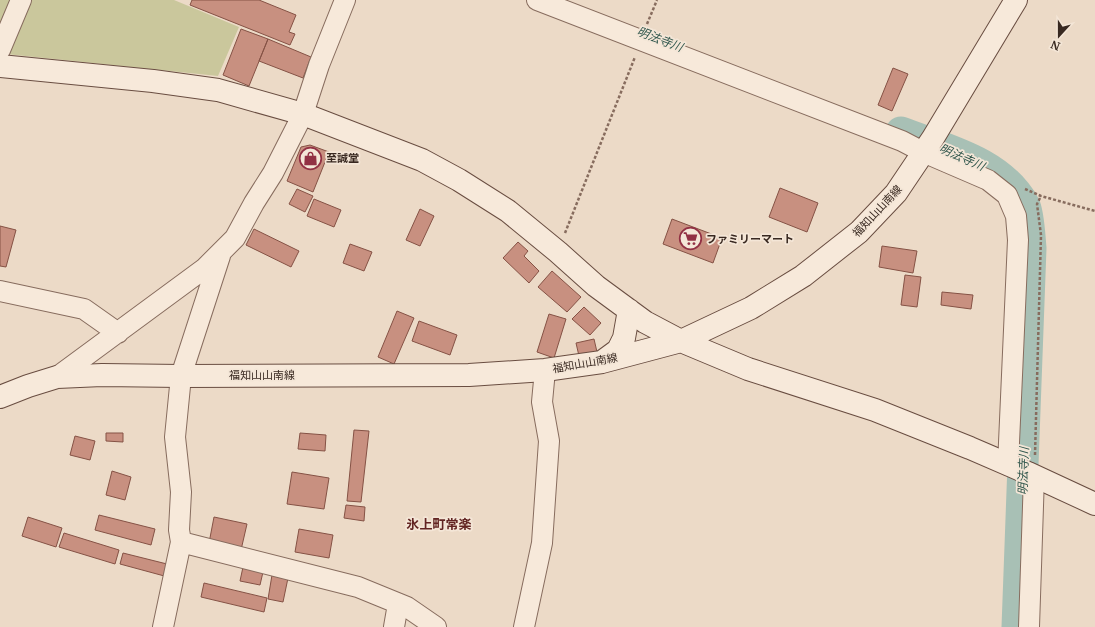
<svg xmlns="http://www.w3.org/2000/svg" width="1095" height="627" viewBox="0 0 1095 627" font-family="Merriweather,'Noto Sans JP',serif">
  <rect width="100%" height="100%" fill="#ecdac7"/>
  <path fill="#cac79c" d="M 0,0 L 15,0 L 0,38 Z
    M 28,0 L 174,0 L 239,27 L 218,76 L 6,54 Z"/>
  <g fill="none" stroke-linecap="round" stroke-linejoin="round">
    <path stroke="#a8c0b5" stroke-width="31" d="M 901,132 C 945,149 1001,161 1025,206 C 1029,214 1030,238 1031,248 L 1017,627"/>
  </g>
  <path fill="#c89080" stroke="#855245" d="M 192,0 L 259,0 L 296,15 L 289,32 L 295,34 L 290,45 L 190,5 Z
    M 241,29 L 268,39 L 249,86 L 223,75 Z
    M 268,39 L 311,57 L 303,78 L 259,61 Z
    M 893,68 L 908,74 L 892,111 L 878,105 Z
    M 310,145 L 329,152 L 313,192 L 287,181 L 301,147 Z
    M 780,188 L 818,203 L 807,232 L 769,217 Z
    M 297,189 L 313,196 L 305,212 L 289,204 Z
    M 314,199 L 341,210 L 334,227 L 307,216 Z
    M 420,209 L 434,216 L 420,246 L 406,240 Z
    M 672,219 L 722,238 L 713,263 L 663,244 Z
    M 0,226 L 16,230 L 6,267 L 0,266 Z
    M 254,229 L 299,251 L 291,267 L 246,245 Z
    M 518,242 L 528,251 L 524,256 L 539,271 L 529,283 L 503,258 Z
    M 350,244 L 372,252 L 364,271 L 343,263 Z
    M 882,246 L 917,251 L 913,273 L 879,267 Z
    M 552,271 L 581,297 L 567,312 L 538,287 Z
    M 905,275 L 921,277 L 917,307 L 901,305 Z
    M 942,292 L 973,295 L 971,309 L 941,305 Z
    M 584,307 L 601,323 L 590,335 L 572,319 Z
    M 397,311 L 414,318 L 394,364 L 378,357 Z
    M 549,314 L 566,319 L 554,358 L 537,352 Z
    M 419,321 L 457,335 L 450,355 L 412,341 Z
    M 594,339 L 597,352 L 579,356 L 576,343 Z
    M 354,430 L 369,431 L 361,502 L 347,501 Z
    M 106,433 L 123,433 L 123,442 L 106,441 Z
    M 300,433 L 326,435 L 325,451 L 298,449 Z
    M 75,436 L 95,441 L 90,460 L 70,455 Z
    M 112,471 L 131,477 L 125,500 L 106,495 Z
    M 292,472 L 329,478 L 324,509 L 287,504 Z
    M 346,505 L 365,507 L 364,521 L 344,518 Z
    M 99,515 L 155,529 L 151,545 L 95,530 Z
    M 28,517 L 62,528 L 56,547 L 22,536 Z
    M 214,517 L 247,524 L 241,550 L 209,543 Z
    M 299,529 L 333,535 L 329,558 L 295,552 Z
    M 64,533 L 119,550 L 115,564 L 59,547 Z
    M 123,553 L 171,565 L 168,577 L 120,564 Z
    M 243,567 L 263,572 L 260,585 L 240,581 Z
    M 272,575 L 288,578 L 283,602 L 268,599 Z
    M 204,583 L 267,598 L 264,612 L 201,597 Z"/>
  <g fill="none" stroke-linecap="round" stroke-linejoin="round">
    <defs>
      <path id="street" d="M 537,0 L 902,141 L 923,152 L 988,180 L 1007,195 L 1016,216 L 1018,240 L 1008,465
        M 0,50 L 21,0
        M 0,291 L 84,309 L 118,333
        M 57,377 L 205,268 L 235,238 L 254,203 L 273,173 L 303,114 L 319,65 L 345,0
        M 181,542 L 358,587 L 407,607 L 436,627
        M 163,627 L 181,542 L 179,530 L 181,492 L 175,437 L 181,376 L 220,256
        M 394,627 L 398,604
        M 524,627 L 542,543 L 549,441 L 542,402 L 545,370
        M 1029,627 L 1034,476"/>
      <path id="secondary" d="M 0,66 L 153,81 L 218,90 L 303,114 L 422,160 L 459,180 L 508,211 L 558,252 L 596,286 L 645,322 L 681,341 L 748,369 L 875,410 L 970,448 L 1028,473 L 1095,504
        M 603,361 L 618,350 L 624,338 L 629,310
        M 0,397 L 28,386 L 57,377 L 102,375 L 181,376 L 469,375 L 545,370 L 602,362 L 681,341 L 751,308 L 803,276 L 859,232 L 896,193 L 933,138 L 1016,0"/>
    </defs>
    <use href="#street" stroke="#876c5e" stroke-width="22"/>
    <use href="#secondary" stroke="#694d41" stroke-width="24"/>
    <path stroke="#876c5e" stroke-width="2.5" stroke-dasharray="3 2" stroke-linecap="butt" d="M 647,24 L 657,0
      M 1025,189 L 1041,196 L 1095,211
      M 565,233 L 635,57
      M 1035,455 L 1041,235 L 1037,204 L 1041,196"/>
    <use href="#street" stroke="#f7e9da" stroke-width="20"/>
    <use href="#secondary" stroke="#f7e9da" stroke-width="22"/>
  </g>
  <defs>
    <symbol id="shop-ring" viewBox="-11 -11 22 22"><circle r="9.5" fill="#f4e6d7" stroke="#923144" stroke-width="1.5"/><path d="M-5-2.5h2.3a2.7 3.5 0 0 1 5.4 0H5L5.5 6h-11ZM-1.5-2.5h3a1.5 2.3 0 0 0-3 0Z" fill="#923144"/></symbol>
    <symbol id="supermarket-ring" viewBox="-11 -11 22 22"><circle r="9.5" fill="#f4e6d7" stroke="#923144" stroke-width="1.5"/><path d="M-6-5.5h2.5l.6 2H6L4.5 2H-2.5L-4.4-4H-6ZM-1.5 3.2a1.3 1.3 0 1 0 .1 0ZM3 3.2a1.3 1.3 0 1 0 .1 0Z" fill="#923144"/></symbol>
  </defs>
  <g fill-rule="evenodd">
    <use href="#shop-ring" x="298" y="146" width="25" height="25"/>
    <use href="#supermarket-ring" x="678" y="226" width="25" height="25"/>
  </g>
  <g text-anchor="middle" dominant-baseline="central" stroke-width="3.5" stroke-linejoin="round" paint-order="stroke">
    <g font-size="11" font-weight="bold" fill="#382820" stroke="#f4e6d7" text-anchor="start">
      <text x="326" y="158">至誠堂</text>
      <text x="706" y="239">ファミリーマート</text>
    </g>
    <g font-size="11" fill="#382820" stroke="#f4e6d7">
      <text transform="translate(877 211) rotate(-47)">福知山山南線</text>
      <text transform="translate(585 363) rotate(-10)">福知山山南線</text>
      <text x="262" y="375">福知山山南線</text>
    </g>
    <g font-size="12" font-style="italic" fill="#31574d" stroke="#f4e6d7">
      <text transform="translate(660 39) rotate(21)">明法寺川</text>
      <text transform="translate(962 157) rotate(24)">明法寺川</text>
      <text transform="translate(1023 471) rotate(-88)">明法寺川</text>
    </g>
    <g font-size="13" font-weight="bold" fill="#622422" stroke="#f4e6d7">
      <text x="439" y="524">氷上町常楽</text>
    </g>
  </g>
  <g transform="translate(1059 36) rotate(201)" stroke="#f4e6d7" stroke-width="3" paint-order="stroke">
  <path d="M0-3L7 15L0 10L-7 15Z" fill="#382820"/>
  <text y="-6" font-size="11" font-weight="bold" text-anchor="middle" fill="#382820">N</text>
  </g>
</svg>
